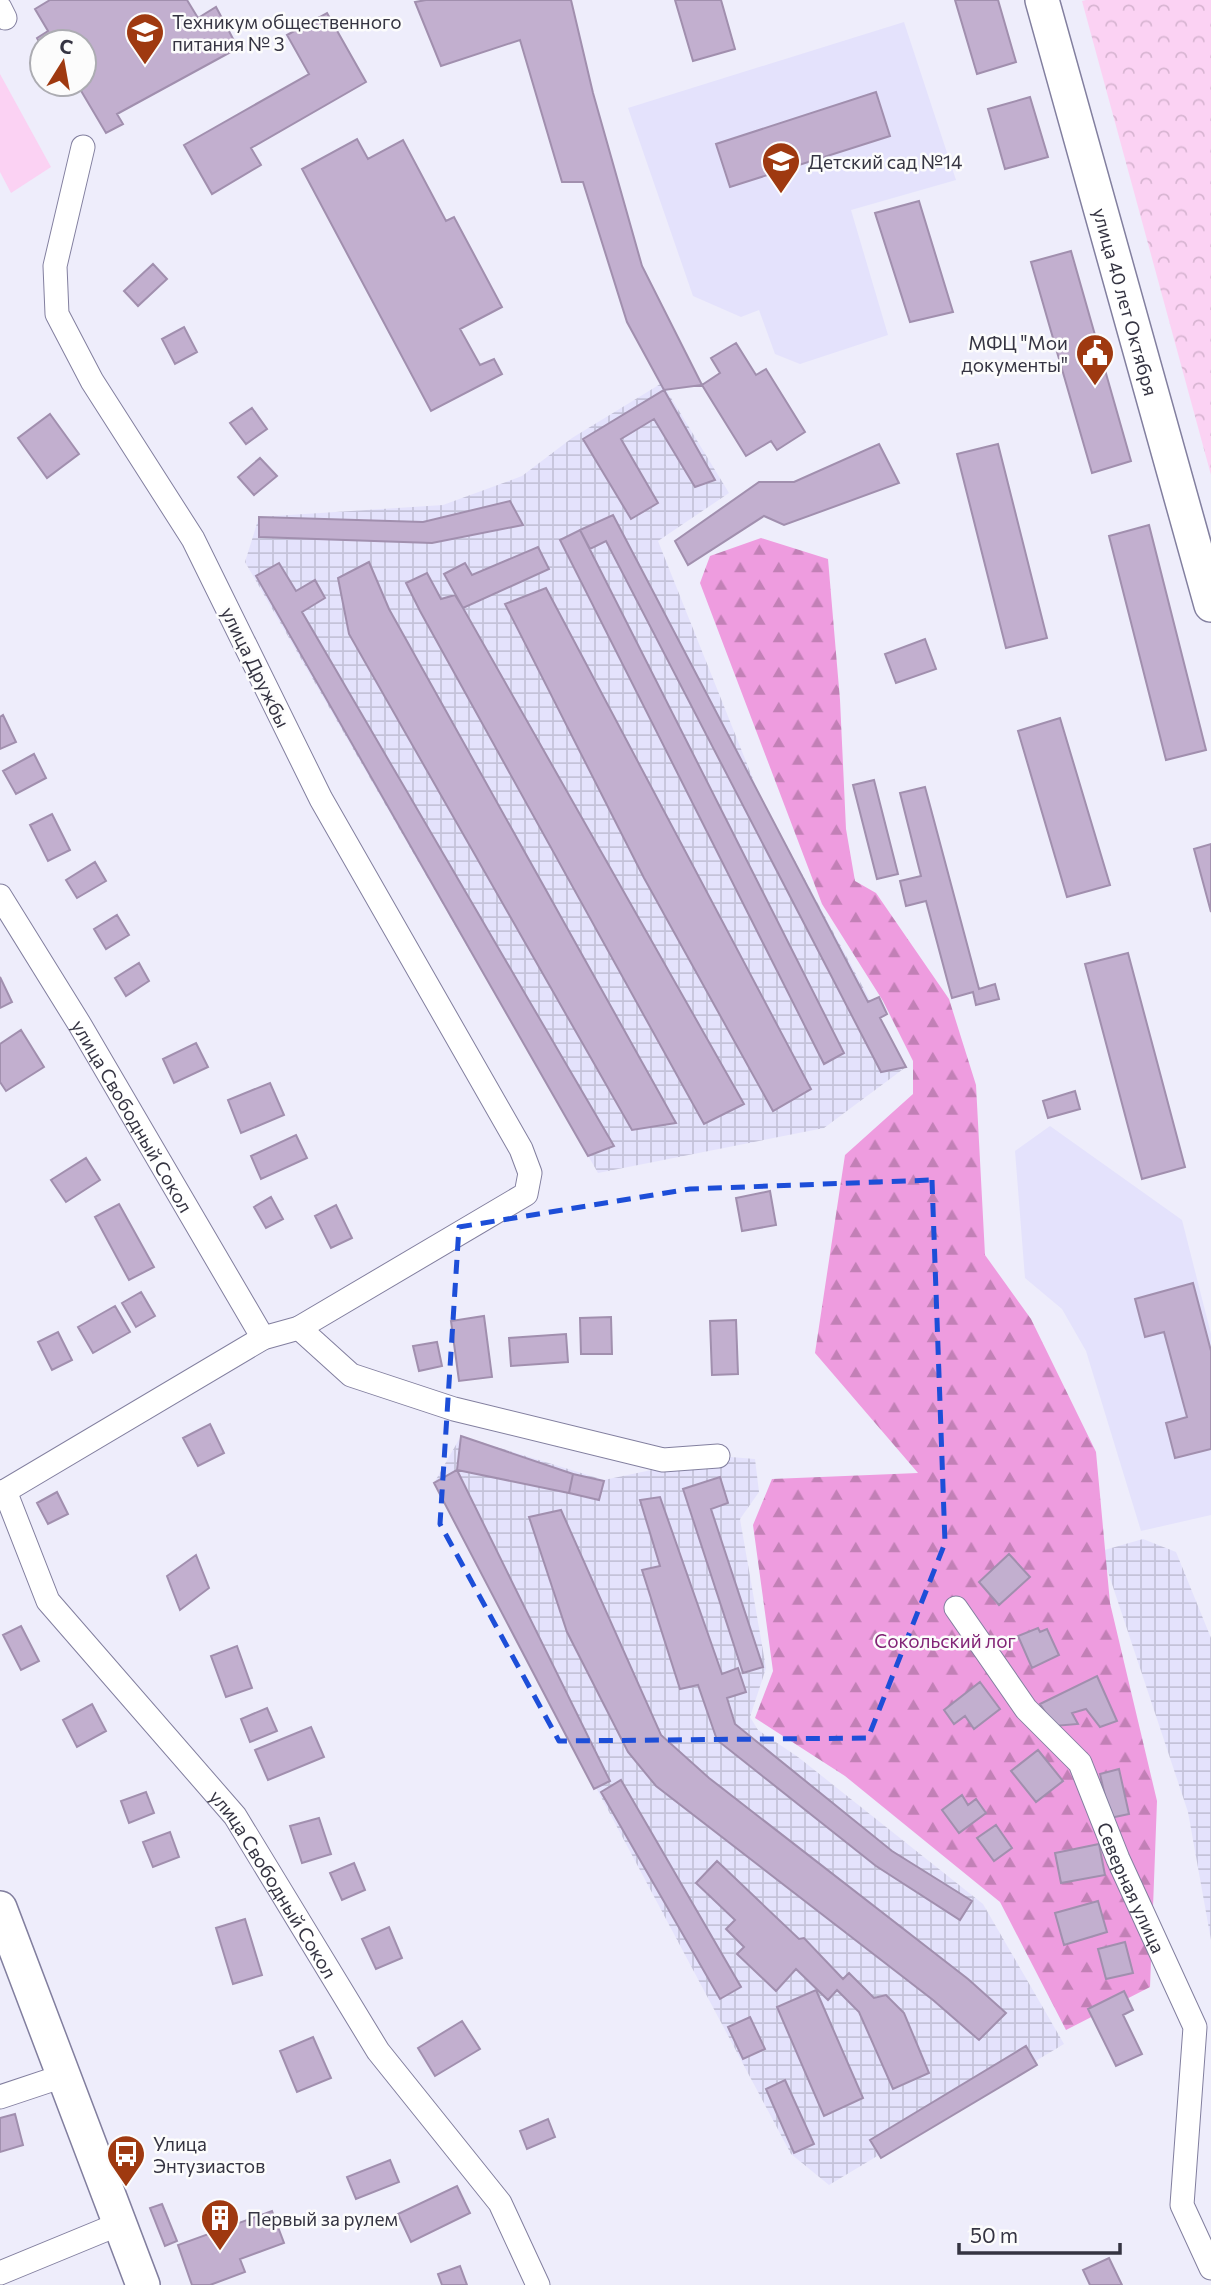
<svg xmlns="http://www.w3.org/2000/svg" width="1211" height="2285" viewBox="0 0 1211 2285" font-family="Commissioner,sans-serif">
  <defs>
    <pattern id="industrial-grid" width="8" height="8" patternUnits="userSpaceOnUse" patternTransform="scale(1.75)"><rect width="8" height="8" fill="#e4e2fc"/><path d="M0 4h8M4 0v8" fill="none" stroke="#c4c2d9"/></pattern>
    <pattern id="forest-firs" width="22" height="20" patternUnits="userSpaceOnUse" patternTransform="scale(1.75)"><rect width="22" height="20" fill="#ee9cdf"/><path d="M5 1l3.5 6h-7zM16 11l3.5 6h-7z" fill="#c280b6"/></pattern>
    <pattern id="park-crowns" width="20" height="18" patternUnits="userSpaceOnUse" patternTransform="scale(1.75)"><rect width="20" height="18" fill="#fbd2f3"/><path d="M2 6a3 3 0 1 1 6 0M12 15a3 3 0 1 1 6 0" fill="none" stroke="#d8b5d2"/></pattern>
  </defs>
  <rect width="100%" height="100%" fill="#eeedfb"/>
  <path fill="#e4e2fc" d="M 904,22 L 956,180 L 851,210 L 888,335 L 800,364 L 775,354 L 759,310 L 741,317 L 693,296 L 628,108 Z
    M 1050,1126 L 1182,1220 L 1211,1334 L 1211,1515 L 1141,1531 L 1086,1351 L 1062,1309 L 1025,1278 L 1015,1151 Z"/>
  <path fill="url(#industrial-grid)" d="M 662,383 L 729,493 L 658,541 L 759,794 L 906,1067 L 824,1128 L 598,1173 L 245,562 L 259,517 L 443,505 L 522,476 L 572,438 Z
    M 461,1436 L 604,1480 L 718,1456 L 755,1459 L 759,1492 L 740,1519 L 766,1668 L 750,1717 L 758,1730 L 798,1757 L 983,1904 L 1064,2044 L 829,2185 L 791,2154 L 434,1483 Z
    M 1143,1539 L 1176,1552 L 1211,1638 L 1211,1940 L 1188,1812 L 1101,1551 Z"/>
  <path fill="#fbd2f3" d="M 0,74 L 51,167 L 11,193 L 0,172 Z"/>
  <path fill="url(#forest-firs)" d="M 761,538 L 828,559 L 840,700 L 846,829 L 855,881 L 876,893 L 949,999 L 976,1085 L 985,1255 L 1031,1319 L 1096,1452 L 1110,1603 L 1157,1801 L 1150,1987 L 1066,2030 L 1000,1902 L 845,1776 L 755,1718 L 773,1671 L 753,1525 L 772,1479 L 918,1473 L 815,1353 L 845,1155 L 913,1094 L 913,1061 L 883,1001 L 822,904 L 700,583 L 710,556 Z"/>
  <path fill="url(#park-crowns)" d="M 1086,0 L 1211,0 L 1211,475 L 1082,1 Z"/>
  <path fill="#c2afcf" stroke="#a18fae" stroke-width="2" d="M 50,0 L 187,0 L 198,18 L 216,7 L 238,48 L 117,114 L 123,124 L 106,133 L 77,84 L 84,84 L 84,42 L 42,42 L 42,47 L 37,38 L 48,31 L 35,9 Z
    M 426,0 L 571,0 L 593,93 L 642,266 L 702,385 L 664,390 L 627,322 L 583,182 L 562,182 L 520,40 L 441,66 L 415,2 Z
    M 675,0 L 721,0 L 735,49 L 693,61 Z
    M 955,0 L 998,0 L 1016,62 L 977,74 Z
    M 327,13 L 366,82 L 251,148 L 261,165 L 212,194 L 184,145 L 309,74 L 287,35 Z
    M 876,92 L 890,136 L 730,187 L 716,144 Z
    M 1030,97 L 1048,157 L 1005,169 L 988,109 Z
    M 357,139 L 368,159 L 403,140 L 446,221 L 454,217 L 502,307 L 460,329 L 480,365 L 494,359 L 502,374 L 431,411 L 302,169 Z
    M 919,201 L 953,312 L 910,322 L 875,213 Z
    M 1071,251 L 1131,461 L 1092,473 L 1031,262 Z
    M 153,264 L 167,279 L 138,306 L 124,291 Z
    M 184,327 L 197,352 L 175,364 L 162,339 Z
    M 736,343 L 756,375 L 766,369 L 805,432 L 777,450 L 771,441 L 746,456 L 702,385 L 720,373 L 711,358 Z
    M 664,390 L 715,480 L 695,487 L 654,419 L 621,439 L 658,503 L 631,519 L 583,439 Z
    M 252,408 L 267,429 L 246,444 L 230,423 Z
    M 50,414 L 79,454 L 47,478 L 18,438 Z
    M 879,444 L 899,483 L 784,525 L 764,516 L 688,565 L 675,541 L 759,482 L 794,482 Z
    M 998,444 L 1047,638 L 1006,648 L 957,454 Z
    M 260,458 L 277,476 L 254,495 L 238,477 Z
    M 510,501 L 523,525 L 432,543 L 259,537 L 259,517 L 423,522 Z
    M 613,515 L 868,1002 L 879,997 L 887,1014 L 880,1018 L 906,1067 L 881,1072 L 606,541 L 590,549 L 580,530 Z
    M 1149,525 L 1206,750 L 1166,760 L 1109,536 Z
    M 580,530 L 844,1053 L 824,1064 L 560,540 Z
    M 538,547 L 549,569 L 463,608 L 444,574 L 465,563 L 472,575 Z
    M 369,562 L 389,609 L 676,1123 L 632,1130 L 349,634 L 338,578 Z
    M 279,563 L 296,591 L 315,580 L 325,598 L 302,612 L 614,1146 L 588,1156 L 256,576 Z
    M 427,573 L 441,599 L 455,595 L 463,608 L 744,1104 L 704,1124 L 420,611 L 406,583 Z
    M 546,588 L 811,1089 L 773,1111 L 644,878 L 505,604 Z
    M 925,639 L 936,669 L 896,683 L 885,654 Z
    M 3,715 L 16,742 L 0,749 L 0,717 Z
    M 1060,718 L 1110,885 L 1067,897 L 1018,731 Z
    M 34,754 L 46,778 L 16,794 L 3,771 Z
    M 874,780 L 898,874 L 877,879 L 853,785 Z
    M 925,787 L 979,989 L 995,984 L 999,999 L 976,1005 L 973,992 L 952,998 L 926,901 L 906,906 L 900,881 L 921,876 L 900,793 Z
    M 52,814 L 70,850 L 48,861 L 30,825 Z
    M 1211,844 L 1211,912 L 1194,849 Z
    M 95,862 L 106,881 L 77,898 L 66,880 Z
    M 117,915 L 129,935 L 106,949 L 94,929 Z
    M 1128,953 L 1185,1167 L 1142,1179 L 1085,964 Z
    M 139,963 L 149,981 L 126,996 L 115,978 Z
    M 0,977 L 12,1002 L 0,1008 Z
    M 21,1030 L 44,1067 L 6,1091 L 0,1082 L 0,1044 Z
    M 196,1043 L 208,1067 L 174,1083 L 163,1059 Z
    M 270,1083 L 284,1115 L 241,1133 L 228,1100 Z
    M 1075,1091 L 1080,1109 L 1048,1118 L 1043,1101 Z
    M 296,1135 L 307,1158 L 261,1179 L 251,1156 Z
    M 86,1158 L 100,1180 L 66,1202 L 51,1180 Z
    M 770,1191 L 776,1225 L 742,1231 L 736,1198 Z
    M 271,1197 L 283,1219 L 266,1228 L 254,1207 Z
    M 119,1204 L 154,1267 L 129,1280 L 95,1217 Z
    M 336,1205 L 352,1238 L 331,1248 L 315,1216 Z
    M 1193,1283 L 1211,1351 L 1211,1449 L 1175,1458 L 1166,1423 L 1187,1417 L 1164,1332 L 1145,1337 L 1135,1299 Z
    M 141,1292 L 155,1316 L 136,1327 L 122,1303 Z
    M 115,1306 L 130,1332 L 93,1353 L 78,1327 Z
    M 484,1316 L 492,1377 L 459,1381 L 451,1321 Z
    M 611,1317 L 612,1354 L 581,1354 L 580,1318 Z
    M 736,1320 L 738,1374 L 712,1375 L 710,1321 Z
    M 58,1332 L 72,1360 L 52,1370 L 38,1342 Z
    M 566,1334 L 568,1362 L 511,1366 L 509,1338 Z
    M 437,1342 L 442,1366 L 419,1371 L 413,1346 Z
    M 210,1424 L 224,1453 L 198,1466 L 183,1438 Z
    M 461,1436 L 573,1474 L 569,1493 L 457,1470 Z
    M 457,1470 L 610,1781 L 594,1789 L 434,1483 Z
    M 573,1474 L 604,1481 L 599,1500 L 569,1493 Z
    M 720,1477 L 728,1503 L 711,1509 L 763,1667 L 743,1673 L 683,1489 Z
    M 57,1492 L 68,1514 L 48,1524 L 37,1503 Z
    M 660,1497 L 722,1674 L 738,1668 L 746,1692 L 727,1698 L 735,1724 L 892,1851 L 972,1901 L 960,1920 L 876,1866 L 717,1740 L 698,1685 L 680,1689 L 642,1570 L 660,1566 L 640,1500 Z
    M 561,1510 L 661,1735 L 709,1778 L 968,1979 L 1006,2013 L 979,2040 L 933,2000 L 656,1786 L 628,1752 L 567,1632 L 529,1517 Z
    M 1009,1554 L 1030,1577 L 999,1605 L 979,1582 Z
    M 196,1555 L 209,1588 L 180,1610 L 167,1576 Z
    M 21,1626 L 39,1661 L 21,1670 L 3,1635 Z
    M 1038,1628 L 1040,1632 L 1047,1629 L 1059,1655 L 1032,1668 L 1018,1636 Z
    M 237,1646 L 252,1688 L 226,1697 L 211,1656 Z
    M 1097,1676 L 1117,1721 L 1100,1727 L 1086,1709 L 1072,1713 L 1078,1724 L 1054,1726 L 1040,1704 Z
    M 980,1682 L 1000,1709 L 974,1729 L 965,1716 L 954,1724 L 944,1710 Z
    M 92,1704 L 106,1731 L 77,1747 L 63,1720 Z
    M 267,1708 L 277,1731 L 250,1742 L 241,1719 Z
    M 311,1727 L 324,1757 L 268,1780 L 255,1750 Z
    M 1038,1750 L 1063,1781 L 1036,1802 L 1011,1771 Z
    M 1119,1769 L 1129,1814 L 1110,1818 L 1100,1774 Z
    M 621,1780 L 741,1987 L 720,1999 L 601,1792 Z
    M 146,1792 L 154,1813 L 129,1823 L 121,1801 Z
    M 962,1795 L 968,1805 L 976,1799 L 986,1813 L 959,1833 L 942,1810 Z
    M 319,1818 L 331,1854 L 302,1863 L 290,1826 Z
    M 996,1825 L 1012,1848 L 994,1861 L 977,1838 Z
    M 170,1832 L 179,1857 L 153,1867 L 143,1842 Z
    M 1099,1844 L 1105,1875 L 1061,1883 L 1055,1853 Z
    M 717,1861 L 799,1939 L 804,1938 L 843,1979 L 849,1973 L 874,1998 L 886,1995 L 904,2013 L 929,2073 L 893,2089 L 859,2012 L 837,1990 L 828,2000 L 796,1969 L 776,1991 L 737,1954 L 744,1947 L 726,1929 L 735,1920 L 696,1883 Z
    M 354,1863 L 365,1890 L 342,1900 L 330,1873 Z
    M 1098,1901 L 1107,1932 L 1064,1945 L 1055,1913 Z
    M 245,1919 L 262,1975 L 233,1984 L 216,1928 Z
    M 389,1927 L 402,1958 L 376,1969 L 362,1939 Z
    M 1125,1942 L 1133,1973 L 1106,1979 L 1098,1949 Z
    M 816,1990 L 863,2098 L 824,2116 L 777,2007 Z
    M 1124,1991 L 1133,2010 L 1123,2015 L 1142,2054 L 1116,2066 L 1088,2009 Z
    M 750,2017 L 765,2049 L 743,2059 L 728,2027 Z
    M 462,2021 L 480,2049 L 435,2076 L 418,2048 Z
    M 313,2037 L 331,2078 L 297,2092 L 280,2051 Z
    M 1026,2046 L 1037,2065 L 881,2158 L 870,2140 Z
    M 785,2080 L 814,2144 L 794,2153 L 766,2089 Z
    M 15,2114 L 23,2145 L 0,2152 L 0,2118 Z
    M 548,2119 L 555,2137 L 527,2149 L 520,2131 Z
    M 390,2160 L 399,2182 L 356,2199 L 347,2177 Z
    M 457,2186 L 470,2213 L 411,2242 L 398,2214 Z
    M 162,2204 L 177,2241 L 165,2246 L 150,2208 Z
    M 272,2211 L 284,2243 L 240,2259 L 245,2272 L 210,2285 L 192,2285 L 178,2245 Z
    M 1109,2258 L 1122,2285 L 1090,2285 L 1083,2270 Z
    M 460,2266 L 467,2285 L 442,2285 L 438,2274 Z"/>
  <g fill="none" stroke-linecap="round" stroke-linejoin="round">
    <defs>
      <g id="street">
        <path d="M 0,8 L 5,18"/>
        <path id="s1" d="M 0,896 L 80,1025 L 263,1338"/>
        <path d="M 299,1328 L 351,1375 L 454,1409 L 663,1460 L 718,1456"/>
        <path id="s2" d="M 5,1491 L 48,1601 L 235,1816 L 378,2051 L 500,2203 L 538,2285"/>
        <path d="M 0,1494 L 263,1338 L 299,1328 L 526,1194 L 530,1173 L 521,1149 L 321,799 L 193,539 L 92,381 L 57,314 L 55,266 L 83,147"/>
        <path id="s3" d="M 956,1608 L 1026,1709 L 1080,1763 L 1118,1859 L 1195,2027 L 1182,2205 L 1211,2268"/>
        <path d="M 0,2097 L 63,2076"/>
        <path d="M 0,2273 L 119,2224"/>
      </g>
      <g id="secondary">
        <path id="s4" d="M 1042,0 L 1211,605"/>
        <path d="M 0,1908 L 143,2285"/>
      </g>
    </defs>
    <use href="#street" stroke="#827f9f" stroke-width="25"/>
    <use href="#secondary" stroke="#827f9f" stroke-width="36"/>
    <use href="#street" stroke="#fff" stroke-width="23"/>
    <use href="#secondary" stroke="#fff" stroke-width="33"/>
  </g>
  <path fill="none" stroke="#1d4ed8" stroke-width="5" stroke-dasharray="14 9" stroke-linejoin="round" d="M 932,1180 L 945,1543 L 868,1738 L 559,1741 L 440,1524 L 459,1227 L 690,1189 Z"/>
  <defs>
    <symbol id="university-pin" viewBox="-11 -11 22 30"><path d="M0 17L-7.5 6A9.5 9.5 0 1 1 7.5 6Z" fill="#9f3910" stroke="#fcfcfc"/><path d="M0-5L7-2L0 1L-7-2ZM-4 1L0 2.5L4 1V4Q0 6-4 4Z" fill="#fff"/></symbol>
    <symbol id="school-pin" viewBox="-11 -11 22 30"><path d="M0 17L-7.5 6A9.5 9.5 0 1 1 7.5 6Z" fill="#9f3910" stroke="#fcfcfc"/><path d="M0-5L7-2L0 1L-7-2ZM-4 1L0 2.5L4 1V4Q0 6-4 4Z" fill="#fff"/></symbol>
    <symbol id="civic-pin" viewBox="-11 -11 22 30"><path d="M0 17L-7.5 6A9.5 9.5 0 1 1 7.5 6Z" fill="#9f3910" stroke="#fcfcfc"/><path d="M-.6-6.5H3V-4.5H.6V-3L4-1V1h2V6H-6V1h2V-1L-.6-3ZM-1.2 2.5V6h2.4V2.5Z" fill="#fff"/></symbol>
    <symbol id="bus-pin" viewBox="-11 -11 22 30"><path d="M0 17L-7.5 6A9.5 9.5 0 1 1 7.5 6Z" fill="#9f3910" stroke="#fcfcfc"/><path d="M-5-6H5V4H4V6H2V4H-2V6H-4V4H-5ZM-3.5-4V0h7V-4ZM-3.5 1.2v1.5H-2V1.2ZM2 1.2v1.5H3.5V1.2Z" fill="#fff"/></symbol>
    <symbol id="building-pin" viewBox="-11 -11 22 30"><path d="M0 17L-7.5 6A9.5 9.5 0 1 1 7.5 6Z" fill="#9f3910" stroke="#fcfcfc"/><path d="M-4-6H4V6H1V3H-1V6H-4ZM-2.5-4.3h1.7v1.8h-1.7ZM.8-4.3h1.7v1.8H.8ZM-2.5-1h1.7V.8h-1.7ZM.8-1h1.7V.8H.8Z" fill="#fff"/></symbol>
  </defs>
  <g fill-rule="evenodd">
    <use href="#university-pin" x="123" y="10" width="44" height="60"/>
    <use href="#school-pin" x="759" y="139" width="44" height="60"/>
    <use href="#civic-pin" x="1073" y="331" width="44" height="60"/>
    <use href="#bus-pin" x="104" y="2132" width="44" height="60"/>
    <use href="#building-pin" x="198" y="2196" width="44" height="60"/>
  </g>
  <g text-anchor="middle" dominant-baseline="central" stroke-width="5" stroke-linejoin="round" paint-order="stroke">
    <g font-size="19" fill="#353442" stroke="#fcfcfc" text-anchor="start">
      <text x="172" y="21">Техникум общественного<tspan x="172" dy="22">питания № 3</tspan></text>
      <text x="808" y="161">Детский сад №14</text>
      <text x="1068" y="342" text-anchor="end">МФЦ "Мои<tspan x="1068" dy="22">документы"</tspan></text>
      <text x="153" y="2143">Улица<tspan x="153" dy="22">Энтузиастов</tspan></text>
      <text x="247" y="2218">Первый за рулем</text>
    </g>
    <g font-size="19" fill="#353442" stroke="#fcfcfc">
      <text stroke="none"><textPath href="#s4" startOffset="313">улица 40 лет Октября</textPath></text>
      <text transform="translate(256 667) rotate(64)">улица Дружбы</text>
      <text stroke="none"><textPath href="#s1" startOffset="257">улица Свободный Сокол</textPath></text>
      <text stroke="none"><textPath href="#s2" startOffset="481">улица Свободный Сокол</textPath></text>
      <text stroke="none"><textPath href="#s3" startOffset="334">Северная улица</textPath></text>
    </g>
    <g font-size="19" fill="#822476" stroke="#fcfcfc">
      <text x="945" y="1640">Сокольский лог</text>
    </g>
  </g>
  <g transform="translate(63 63) rotate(11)"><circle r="33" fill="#fcfcfc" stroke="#acacb2" stroke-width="2"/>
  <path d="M0-5L12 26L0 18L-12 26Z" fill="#9f3910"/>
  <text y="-10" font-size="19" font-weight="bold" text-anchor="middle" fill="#353442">С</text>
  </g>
  <path d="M959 2243v10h161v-10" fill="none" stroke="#353442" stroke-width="3.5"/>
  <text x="970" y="2243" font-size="21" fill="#353442" stroke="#fcfcfc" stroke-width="5" paint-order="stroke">50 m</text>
</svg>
